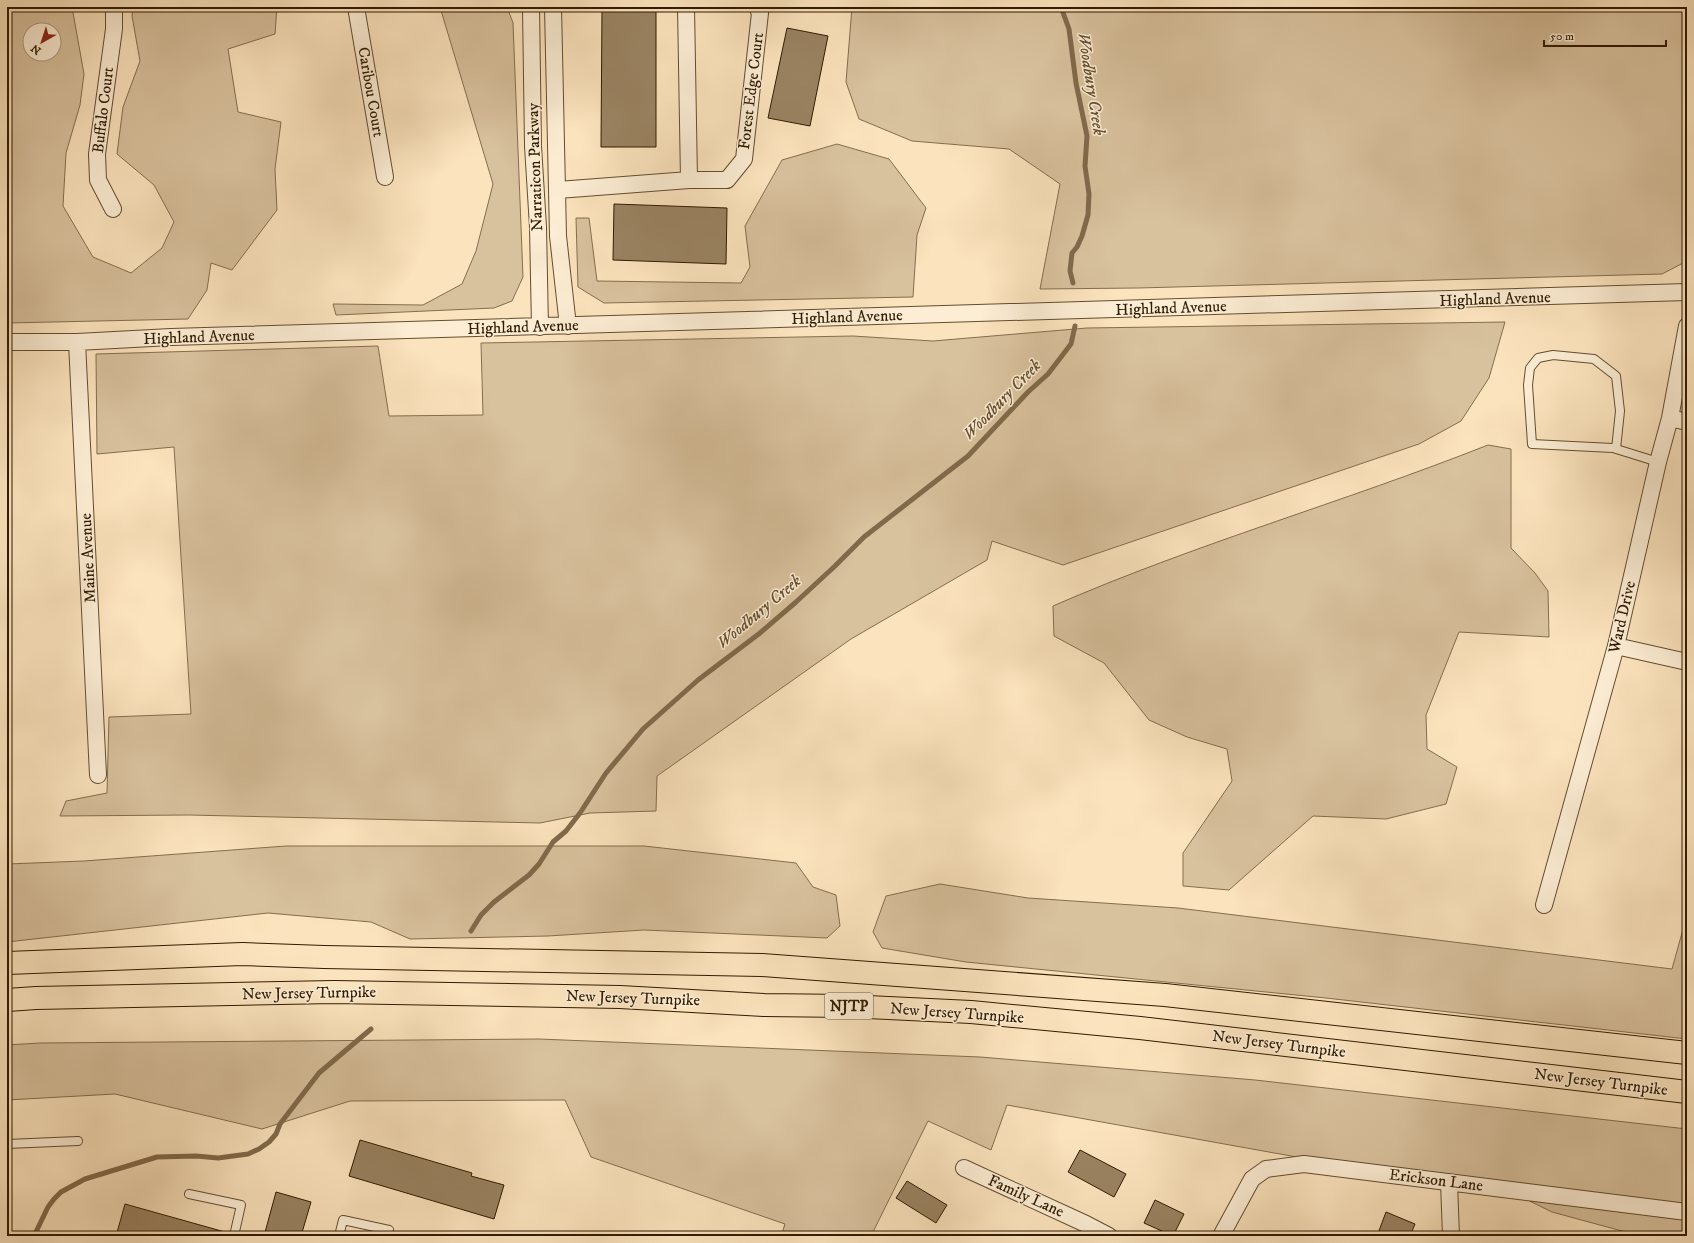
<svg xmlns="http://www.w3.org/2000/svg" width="1694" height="1243" viewBox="0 0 1694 1243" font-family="'IM FELL DW Pica',serif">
  <rect width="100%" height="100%" fill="#fbe3bd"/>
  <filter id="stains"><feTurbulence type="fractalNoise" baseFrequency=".005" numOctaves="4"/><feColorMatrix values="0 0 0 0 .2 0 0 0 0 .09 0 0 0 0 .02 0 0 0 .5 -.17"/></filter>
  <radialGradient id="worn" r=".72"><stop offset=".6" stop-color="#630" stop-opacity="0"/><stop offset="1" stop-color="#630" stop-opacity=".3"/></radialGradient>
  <path fill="#d8c19d" stroke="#846e4e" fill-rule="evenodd" d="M 35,7 L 72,7 L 84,74 L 80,105 L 66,153 L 63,206 L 93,257 L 131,273 L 162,248 L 174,222 L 154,185 L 117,154 L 123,107 L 140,61 L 132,16 L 133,7 L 277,7 L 275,34 L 228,49 L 238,112 L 281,122 L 275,169 L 277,210 L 232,270 L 211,263 L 207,290 L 188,319 L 7,323 L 7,12 ZM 30,30 L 54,30 L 54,54 L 30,54 Z
    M 440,7 L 507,7 L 513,23 L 523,277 L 512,301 L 494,308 L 336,315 L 333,304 L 423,305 L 462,284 L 476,251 L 493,184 Z
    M 852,7 L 1687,7 L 1687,261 L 1662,274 L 1138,288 L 1040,289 L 1060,184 L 1009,149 L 912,141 L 859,119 L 846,82 Z
    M 837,144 L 889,159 L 926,208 L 917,235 L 913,297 L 604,303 L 578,287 L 576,218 L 589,218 L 597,281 L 741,283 L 750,267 L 745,226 L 782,160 Z
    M 1505,322 L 1489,378 L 1461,421 L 1419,444 L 1063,565 L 992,541 L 987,560 L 851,639 L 657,776 L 656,811 L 590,813 L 540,823 L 189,815 L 60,816 L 66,801 L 107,793 L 109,717 L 191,714 L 174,447 L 97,454 L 96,354 L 378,346 L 389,416 L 483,415 L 481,343 L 853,336 L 933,341 L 1087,328 Z
    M 1488,445 L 1511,449 L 1511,548 L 1535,573 L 1548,591 L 1549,637 L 1459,632 L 1426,715 L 1427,749 L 1457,767 L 1446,804 L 1386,819 L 1313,816 L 1229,890 L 1183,886 L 1183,853 L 1232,781 L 1227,749 L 1187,737 L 1149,720 L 1104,663 L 1054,636 L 1053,606 C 1195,544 1344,502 1488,445 Z
    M 286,846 L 644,846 L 796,863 L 813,887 L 836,895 L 840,926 L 827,938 L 644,930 L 548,936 L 410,939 L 371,922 L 268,913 L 7,942 L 7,864 L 84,861 Z
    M 940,884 L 1028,898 L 1178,908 L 1672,969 L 1685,922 L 1687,922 L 1687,1039 L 1326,998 L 966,962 L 882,948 L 873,932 L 886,896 Z
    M 539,1039 L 980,1057 L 1255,1080 L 1687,1129 L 1687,1236 L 1632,1236 L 1622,1231 L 1552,1212 L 1499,1186 L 1358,1168 L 1007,1105 L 991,1150 L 928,1121 L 871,1236 L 781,1236 L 785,1224 L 591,1157 L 565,1100 L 350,1101 L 262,1129 L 115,1094 L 7,1100 L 7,1045 L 40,1043 Z"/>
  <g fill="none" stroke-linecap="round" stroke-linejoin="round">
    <path stroke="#806a4b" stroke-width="5" d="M 1061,7 L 1069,29 L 1076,83 L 1087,136 L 1085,166 L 1089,194 L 1088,215 L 1082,236 L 1077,247 L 1072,253 L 1070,271 L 1073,283
      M 471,931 L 481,915 L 494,902 L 529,875 L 539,864 L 553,842 L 566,831 L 580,813 L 606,773 L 643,729 L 698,680 L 760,633 L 796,602 L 835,566 L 864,537 L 968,456 L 1028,392 L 1048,374 L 1071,344 L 1075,326
      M 34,1236 L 48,1207 L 54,1199 L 61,1192 L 85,1179 L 157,1157 L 196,1156 L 218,1158 L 248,1154 L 259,1149 L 269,1142 L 276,1134 L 280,1124 L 319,1073 L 371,1029"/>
  </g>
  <path fill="#9a8362" stroke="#301b00" d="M 602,7 L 656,7 L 656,147 L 601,147 Z
    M 787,28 L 828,36 L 810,126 L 768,118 Z
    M 614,204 L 727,208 L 726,264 L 613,260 Z
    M 360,1140 L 472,1173 L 471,1176 L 504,1185 L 494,1219 L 349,1176 Z
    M 1080,1150 L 1126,1174 L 1114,1197 L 1068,1172 Z
    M 907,1181 L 947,1205 L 936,1223 L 896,1198 Z
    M 276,1192 L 311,1202 L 301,1236 L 264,1236 Z
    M 1155,1200 L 1184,1214 L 1173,1236 L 1144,1223 Z
    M 125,1204 L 225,1232 L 225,1236 L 116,1236 Z
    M 1386,1212 L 1415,1224 L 1410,1236 L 1377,1236 Z"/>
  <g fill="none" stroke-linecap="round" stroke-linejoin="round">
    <defs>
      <path id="lane" d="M 1616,449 L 1620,411 L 1616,376 L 1594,359 L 1553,355 L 1538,358 L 1530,368 L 1528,385 L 1532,444 L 1613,448 L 1658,462
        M 7,1144 L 78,1141
        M 189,1194 L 241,1205 L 234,1236
        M 339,1236 L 343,1220 L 389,1230 L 387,1236"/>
      <path id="street" d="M 356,7 L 385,177
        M 531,7 L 533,146 L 538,227 L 540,327
        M 553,7 L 558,236 L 568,326
        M 686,7 L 689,180
        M 558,190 L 689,180 L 727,180 L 744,159 L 760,13 L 757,7
        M 113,209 L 98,180 L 97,154 L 114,29 L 114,7
        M 7,342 L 77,342 L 171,337 L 1687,292
        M 77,342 L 98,775
        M 1670,418 L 1687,422
        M 1616,646 L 1687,662
        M 1544,905 L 1616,646 L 1658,462 L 1670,418 L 1687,326
        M 964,1168 L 1086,1224 L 1109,1236
        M 1449,1182 L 1451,1236
        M 1221,1236 L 1252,1179 L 1266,1169 L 1304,1164 L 1687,1212"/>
      <path id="highway" d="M 7,963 L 242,954 L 324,957 L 762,965 L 1165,995 L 1687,1053
        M 7,1000 L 36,998 L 334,992 L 620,997 L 764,1005 L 847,1006 L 971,1012 L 1140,1028 L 1687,1092"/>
    </defs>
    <use href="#lane" stroke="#634d2f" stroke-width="10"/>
    <use href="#street" stroke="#634d2f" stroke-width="18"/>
    <use href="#highway" stroke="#301b00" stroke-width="24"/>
    <use href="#lane" stroke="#fcedd4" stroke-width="8"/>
    <use href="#street" stroke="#fcedd4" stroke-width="16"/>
    <use href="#highway" stroke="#fbe3bd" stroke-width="22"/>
  </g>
  <g text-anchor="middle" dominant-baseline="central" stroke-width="3" stroke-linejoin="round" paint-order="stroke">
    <rect fill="#fcedd4" stroke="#6d5a40" stroke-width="1" x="825" y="993" width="48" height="26" rx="3"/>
    <g font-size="15" font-weight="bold" fill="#301b00">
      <text x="849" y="1006">NJTP</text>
    </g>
    <g font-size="16" fill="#301b00" stroke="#fcedd4">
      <text transform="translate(751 91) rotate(-83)">Forest Edge Court</text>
      <text transform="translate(371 92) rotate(80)">Caribou Court</text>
      <text transform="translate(103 110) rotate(-83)">Buffalo Court</text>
      <text transform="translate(535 167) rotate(-92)">Narraticon Parkway</text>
      <text transform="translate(1495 299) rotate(-2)">Highland Avenue</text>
      <text transform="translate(1171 308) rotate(-2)">Highland Avenue</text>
      <text transform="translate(847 317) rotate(-2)">Highland Avenue</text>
      <text transform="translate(523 327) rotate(-2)">Highland Avenue</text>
      <text transform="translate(199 337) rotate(-2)">Highland Avenue</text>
      <text transform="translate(88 558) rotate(-93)">Maine Avenue</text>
      <text transform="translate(1622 617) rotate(-77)">Ward Drive</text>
      <text transform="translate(309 993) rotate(-1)">New Jersey Turnpike</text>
      <text transform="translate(633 998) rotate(2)">New Jersey Turnpike</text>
      <text transform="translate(957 1013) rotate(4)">New Jersey Turnpike</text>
      <text transform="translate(1279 1044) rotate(7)">New Jersey Turnpike</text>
      <text transform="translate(1601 1082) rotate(7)">New Jersey Turnpike</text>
      <text transform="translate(1436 1180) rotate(7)">Erickson Lane</text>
      <text transform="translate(1026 1196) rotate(24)">Family Lane</text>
    </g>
    <g font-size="17" font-style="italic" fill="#665032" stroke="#fcedd4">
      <text transform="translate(1091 84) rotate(81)">Woodbury Creek</text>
      <text transform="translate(1002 400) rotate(-46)">Woodbury Creek</text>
      <text transform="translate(759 612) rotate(-40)">Woodbury Creek</text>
    </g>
  </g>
  <rect width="1694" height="1243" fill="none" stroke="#fbe3bd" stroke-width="24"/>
  <rect x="8" y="8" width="1678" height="1227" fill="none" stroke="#301b00" stroke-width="2"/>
  <rect x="12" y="12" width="1670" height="1219" fill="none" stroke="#301b00"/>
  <g transform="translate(42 42) rotate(219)"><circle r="19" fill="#fcedd4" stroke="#aa997f"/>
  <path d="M0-3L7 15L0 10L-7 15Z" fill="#8f2418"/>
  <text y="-6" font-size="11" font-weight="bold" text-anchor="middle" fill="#301b00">N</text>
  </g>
  <path d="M1544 40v6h122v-6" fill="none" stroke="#301b00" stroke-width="2"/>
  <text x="1550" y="40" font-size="12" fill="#301b00" stroke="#fcedd4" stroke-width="3" paint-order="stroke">50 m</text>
  <rect width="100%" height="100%" filter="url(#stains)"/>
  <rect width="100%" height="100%" fill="url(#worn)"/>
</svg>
